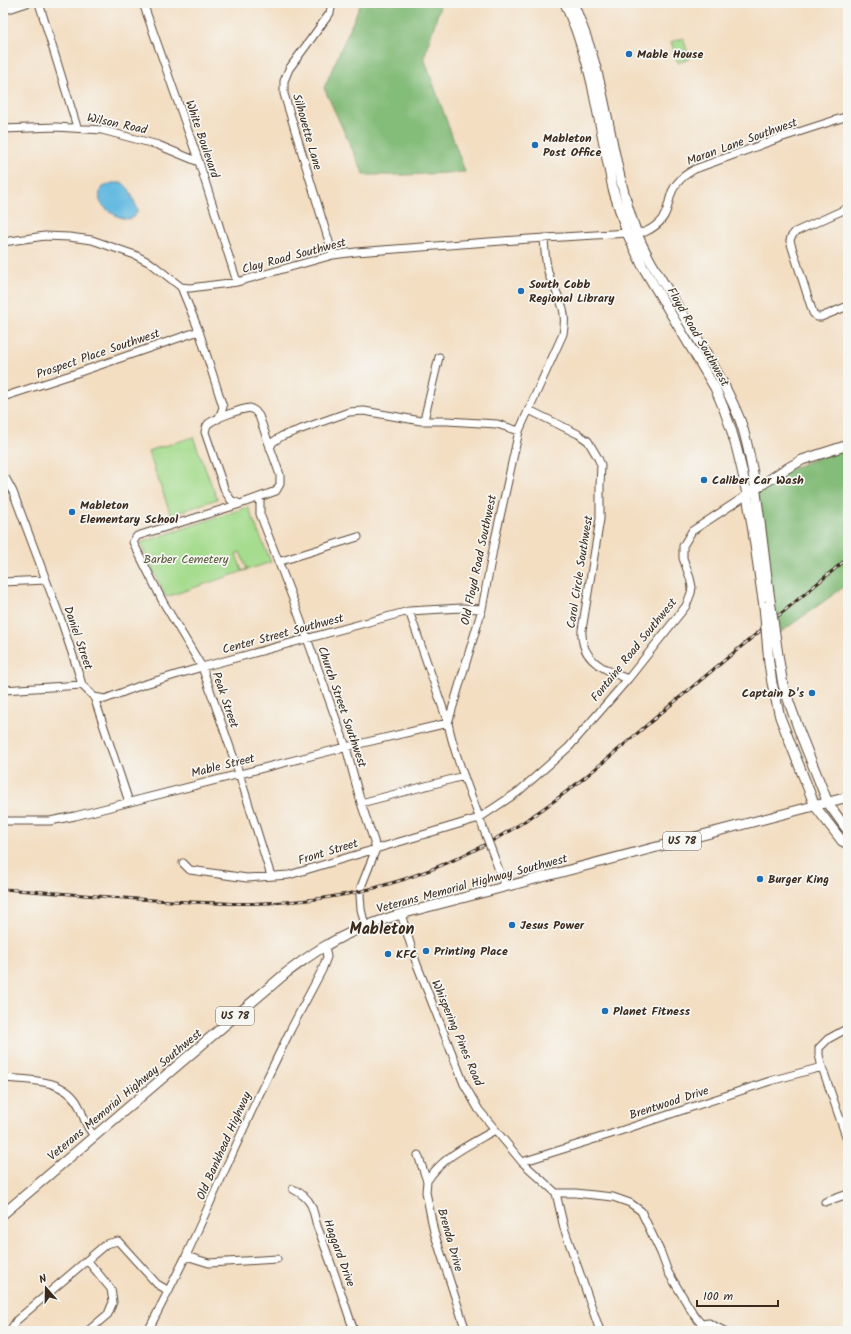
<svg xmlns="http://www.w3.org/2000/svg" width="851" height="1334" viewBox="0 0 851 1334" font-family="Kalam,sans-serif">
  <rect width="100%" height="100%" fill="#f6f6f2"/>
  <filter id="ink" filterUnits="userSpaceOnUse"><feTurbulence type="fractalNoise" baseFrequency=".025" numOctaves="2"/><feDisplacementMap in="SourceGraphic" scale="8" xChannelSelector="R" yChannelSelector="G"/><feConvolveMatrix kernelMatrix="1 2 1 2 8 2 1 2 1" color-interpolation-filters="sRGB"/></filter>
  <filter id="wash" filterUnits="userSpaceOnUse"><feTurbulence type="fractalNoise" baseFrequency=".012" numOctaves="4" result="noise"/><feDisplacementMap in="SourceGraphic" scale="16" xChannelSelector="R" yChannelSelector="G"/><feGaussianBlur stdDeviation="0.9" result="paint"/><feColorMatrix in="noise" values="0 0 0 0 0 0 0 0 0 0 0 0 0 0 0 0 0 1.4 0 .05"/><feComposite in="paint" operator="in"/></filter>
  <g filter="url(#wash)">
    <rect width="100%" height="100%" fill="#f3dec2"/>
    <path fill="#a5dc8e" stroke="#708356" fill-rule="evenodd" d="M 683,38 L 690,59 L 678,63 L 671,42 Z
      M 193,437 L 217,499 L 171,515 L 148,451 Z
      M 248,507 L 271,562 L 166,597 L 140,543 ZM 240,552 L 247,569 L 242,571 L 236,554 Z"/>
    <path fill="#84bc79" stroke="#60734c" d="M 361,3 L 441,3 L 424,58 L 465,172 L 405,175 L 364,175 L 324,88 Z
      M 848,445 L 848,584 L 781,632 L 773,600 L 755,491 L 772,477 Z"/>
    <path fill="#63b9e0" stroke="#4f727f" d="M 112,183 L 123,183 L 129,189 L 138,210 C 136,213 135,217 132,218 C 124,223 103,209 100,201 C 99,196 100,192 101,188 Z"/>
  </g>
  <g filter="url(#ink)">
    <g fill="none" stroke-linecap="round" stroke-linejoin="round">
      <defs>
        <path id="minor" d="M 39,3 L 77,127
          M 143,3 L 199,162 L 237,282
          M 332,3 L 330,13 L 289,69 L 284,81 L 284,94 L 333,255
          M 3,11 L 27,3
          M 3,129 L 56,127 L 102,130 L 158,145 L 199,162
          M 848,208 L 795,232 L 791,237 L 790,241 L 813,313 L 817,317 L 821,317 L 848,306
          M 3,242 L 45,236 L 69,237 L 92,240 L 135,255 L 152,264 L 181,287 L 190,288 L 237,282 L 333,255 L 356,252 L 529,239 L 645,232 C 677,217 662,197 680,180 C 684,175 690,172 695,169 L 777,139 L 848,116
          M 181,287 L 199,331 L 223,407 L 221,413 L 218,419
          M 3,397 L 77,373 L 199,331
          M 250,408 L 255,411 L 259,416 L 280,475 L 280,484 L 276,491 L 240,504 L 231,500 L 225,491 L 205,432 C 206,429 206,426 208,424 C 215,418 241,409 250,408 Z
          M 529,410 L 578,434 L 588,441 L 598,458 L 601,465 L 600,485 L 600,519 L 582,630 C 580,660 604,670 628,679
          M 424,420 L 439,357
          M 270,448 L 273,442 L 282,436 L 349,412 L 364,411 L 421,421 L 447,421 L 497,424 L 519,431
          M 3,477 L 6,479 L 13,492 L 60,617 L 78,671 L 82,685 L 94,697 L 129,802
          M 260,497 L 260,514 L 294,602 L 346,747 L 361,803 L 374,841 L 376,849 L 361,887 L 360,895 L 361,909 L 365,926
          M 240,504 L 137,536 L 133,542 L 163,602 L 202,667 L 239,773 L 271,876
          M 278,562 L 358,537
          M 3,582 L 46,580
          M 3,690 L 82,685
          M 94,697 L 105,699 L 142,685 L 202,667 L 409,611 L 461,608 L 482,609
          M 361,803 L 464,776
          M 3,821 L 50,821 L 75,816 L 346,747 L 448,723 L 409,611
          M 481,822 C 469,789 455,757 448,723 L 482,609 L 494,544 L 519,431 L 563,334 C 568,308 559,300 550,278 C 545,265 545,251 544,238
          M 496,862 L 505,887
          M 183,863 L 190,870 L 247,878 L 289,875 L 479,818 L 518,792 L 569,747 L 628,679 L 686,606 L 691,593 L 692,587 L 690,578 L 683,558 L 683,546 L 692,531 L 747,495
          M 401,914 L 416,962 L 464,1084 L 479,1110 L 522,1162 L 556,1193 L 575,1193 L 613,1197 L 630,1203 L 641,1211 L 661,1253 L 668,1272 L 694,1315 L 707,1331
          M 848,1028 L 828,1039 L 819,1048 L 819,1055 L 822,1067 L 848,1142
          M 3,1078 C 29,1080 65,1078 79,1106 C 82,1111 83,1118 86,1123 C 88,1128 91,1132 94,1136
          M 418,1155 L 427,1181 L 426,1192 L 434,1232 L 466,1331
          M 522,1162 L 611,1134 L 770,1081 L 822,1067
          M 427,1181 C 443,1156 471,1144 495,1130
          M 293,1189 C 301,1193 307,1197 311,1205 C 314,1212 315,1219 317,1226 C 331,1261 342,1296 354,1331
          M 556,1193 L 564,1228 L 600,1331
          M 825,1202 L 848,1194
          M 186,1256 L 209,1263 L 277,1259
          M 87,1260 L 111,1289 L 113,1302 L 108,1314 L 88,1331
          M 701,1324 L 709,1323 L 724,1331
          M 10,1331 L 17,1320 L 106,1244 L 118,1241 L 157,1284 L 169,1291
          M 148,1331 L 186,1256 L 258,1097 L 291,1029 L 322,970 L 327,957 L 325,946"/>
        <path id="major" d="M 565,3 L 576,30 L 586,60 L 592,84 L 613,189 L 627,233 L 643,267 L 715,388 C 747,456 752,532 764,606
          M 573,3 C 583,27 592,51 598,76 C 611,127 617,180 636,231 C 644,252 657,273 669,292 C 693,332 720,372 738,415 C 746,433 749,454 753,473 C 760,515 764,558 770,600
          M 751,492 L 784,470 L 802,460 L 848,445
          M 778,655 L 783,685 L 800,733 L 828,803 L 845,827 L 848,830
          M 769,663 L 772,683 L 780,717 L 815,806 L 842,841 L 848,844
          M 3,1214 L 286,973 C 299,964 312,953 327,945 C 350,931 375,922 401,914 L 848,797"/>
      </defs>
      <use href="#minor" stroke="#574537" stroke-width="9"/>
      <use href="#major" stroke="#574537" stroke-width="11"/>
      <use href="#minor" stroke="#fff" stroke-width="7"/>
      <use href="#major" stroke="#fff" stroke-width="9"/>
      <defs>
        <path id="rail" d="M 3,889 C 48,892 92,896 137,899 C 200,903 261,907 324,898 C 396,888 468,859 528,819 C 577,787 622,746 667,708 C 727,658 788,608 848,558"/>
      </defs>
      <use href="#rail" stroke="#3b2a1e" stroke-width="3"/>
      <use href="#rail" stroke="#f6f6f2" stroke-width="1.5" stroke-dasharray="4.5" stroke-linecap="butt"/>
      <defs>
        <path id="minor-bridge" d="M 482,825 L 496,862"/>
        <path id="major-bridge" d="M 770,600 L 778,655
          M 764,606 L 769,663"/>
      </defs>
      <use href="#minor-bridge" stroke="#574537" stroke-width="9" stroke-linecap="butt"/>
      <use href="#major-bridge" stroke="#574537" stroke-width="11" stroke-linecap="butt"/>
      <use href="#minor-bridge" stroke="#fff" stroke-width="7"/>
      <use href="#major-bridge" stroke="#fff" stroke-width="9"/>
    </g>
  </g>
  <g fill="#1f6fb2" stroke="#f6f6f2" stroke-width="1.5">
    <circle cx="629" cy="54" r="4"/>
    <circle cx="535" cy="145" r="4"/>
    <circle cx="521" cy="291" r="4"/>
    <circle cx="704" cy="480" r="4"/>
    <circle cx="72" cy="512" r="4"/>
    <circle cx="812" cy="693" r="4"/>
    <circle cx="760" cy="879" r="4"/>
    <circle cx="512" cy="925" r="4"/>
    <circle cx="426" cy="951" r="4"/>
    <circle cx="388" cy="954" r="4"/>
    <circle cx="605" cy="1011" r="4"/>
  </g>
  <g text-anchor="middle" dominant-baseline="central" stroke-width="3.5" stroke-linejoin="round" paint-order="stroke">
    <g fill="#f6f6f2" stroke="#73675e" stroke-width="1">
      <rect x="663" y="832" width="38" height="18" rx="3"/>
      <rect x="216" y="1007" width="38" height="18" rx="3"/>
    </g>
    <g font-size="11" font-weight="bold" fill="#3b2a1e">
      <text x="682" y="841">US 78</text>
      <text x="235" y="1016">US 78</text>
    </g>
    <g font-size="12" font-weight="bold" fill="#3b2a1e" stroke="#f6f6f2" text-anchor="start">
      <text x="637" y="54">Mable House</text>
      <text x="543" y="138">Mableton<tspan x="543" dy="14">Post Office</tspan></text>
      <text x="529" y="284">South Cobb<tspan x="529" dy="14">Regional Library</tspan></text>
      <text x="712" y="480">Caliber Car Wash</text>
      <text x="80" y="505">Mableton<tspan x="80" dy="14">Elementary School</tspan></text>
      <text x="804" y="693" text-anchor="end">Captain D's</text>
      <text x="768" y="879">Burger King</text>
      <text x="520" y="925">Jesus Power</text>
      <text x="434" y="951">Printing Place</text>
      <text x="396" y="954">KFC</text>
      <text x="613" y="1011">Planet Fitness</text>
    </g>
    <g font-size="12" fill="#3b2a1e" stroke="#f6f6f2">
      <text transform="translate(117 124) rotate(12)">Wilson Road</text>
      <text transform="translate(307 132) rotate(74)">Silhouette Lane</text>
      <text transform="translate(202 139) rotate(71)">White Boulevard</text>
      <text transform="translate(742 142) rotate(-20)">Maran Lane Southwest</text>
      <text transform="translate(294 256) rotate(-15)">Clay Road Southwest</text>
      <text transform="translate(698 337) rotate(60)">Floyd Road Southwest</text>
      <text transform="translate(98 354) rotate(-19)">Prospect Place Southwest</text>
      <text transform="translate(479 560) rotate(-78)">Old Floyd Road Southwest</text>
      <text transform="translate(580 572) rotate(-81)">Carol Circle Southwest</text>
      <text transform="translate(283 634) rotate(-15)">Center Street Southwest</text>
      <text transform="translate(78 638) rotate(71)">Daniel Street</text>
      <text transform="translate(634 650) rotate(-51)">Fontaine Road Southwest</text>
      <text transform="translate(225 700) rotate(71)">Peak Street</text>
      <text transform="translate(342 707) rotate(71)">Church Street Southwest</text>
      <text transform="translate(223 766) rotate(-14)">Mable Street</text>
      <text transform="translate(328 852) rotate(-17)">Front Street</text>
      <text transform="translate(472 884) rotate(-15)">Veterans Memorial Highway Southwest</text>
      <text transform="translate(457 1033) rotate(67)">Whispering Pines Road</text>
      <text transform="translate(125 1095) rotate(-40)">Veterans Memorial Highway Southwest</text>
      <text transform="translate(669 1103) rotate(-18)">Brentwood Drive</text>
      <text transform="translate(224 1146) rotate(-66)">Old Bankhead Highway</text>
      <text transform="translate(450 1240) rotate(74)">Brenda Drive</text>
      <text transform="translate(339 1253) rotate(70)">Haggard Drive</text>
    </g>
    <g font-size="12" fill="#56563a" stroke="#f6f6f2">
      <text x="186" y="559">Barber Cemetery</text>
    </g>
    <g font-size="16" font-weight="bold" fill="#3b2a1e" stroke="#f6f6f2">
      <text x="382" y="929">Mableton</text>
    </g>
  </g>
  <rect width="851" height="1334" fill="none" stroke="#f6f6f2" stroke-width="16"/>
  <g transform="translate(46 1288) rotate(340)" stroke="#f6f6f2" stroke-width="3" paint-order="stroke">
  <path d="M0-3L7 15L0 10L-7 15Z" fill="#3b2a1e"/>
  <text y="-6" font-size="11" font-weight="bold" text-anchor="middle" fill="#3b2a1e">N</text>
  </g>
  <path d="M697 1300v6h81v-6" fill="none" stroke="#3b2a1e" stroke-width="2"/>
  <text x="703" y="1300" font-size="12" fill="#3b2a1e" stroke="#f6f6f2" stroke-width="3" paint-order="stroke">100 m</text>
</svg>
